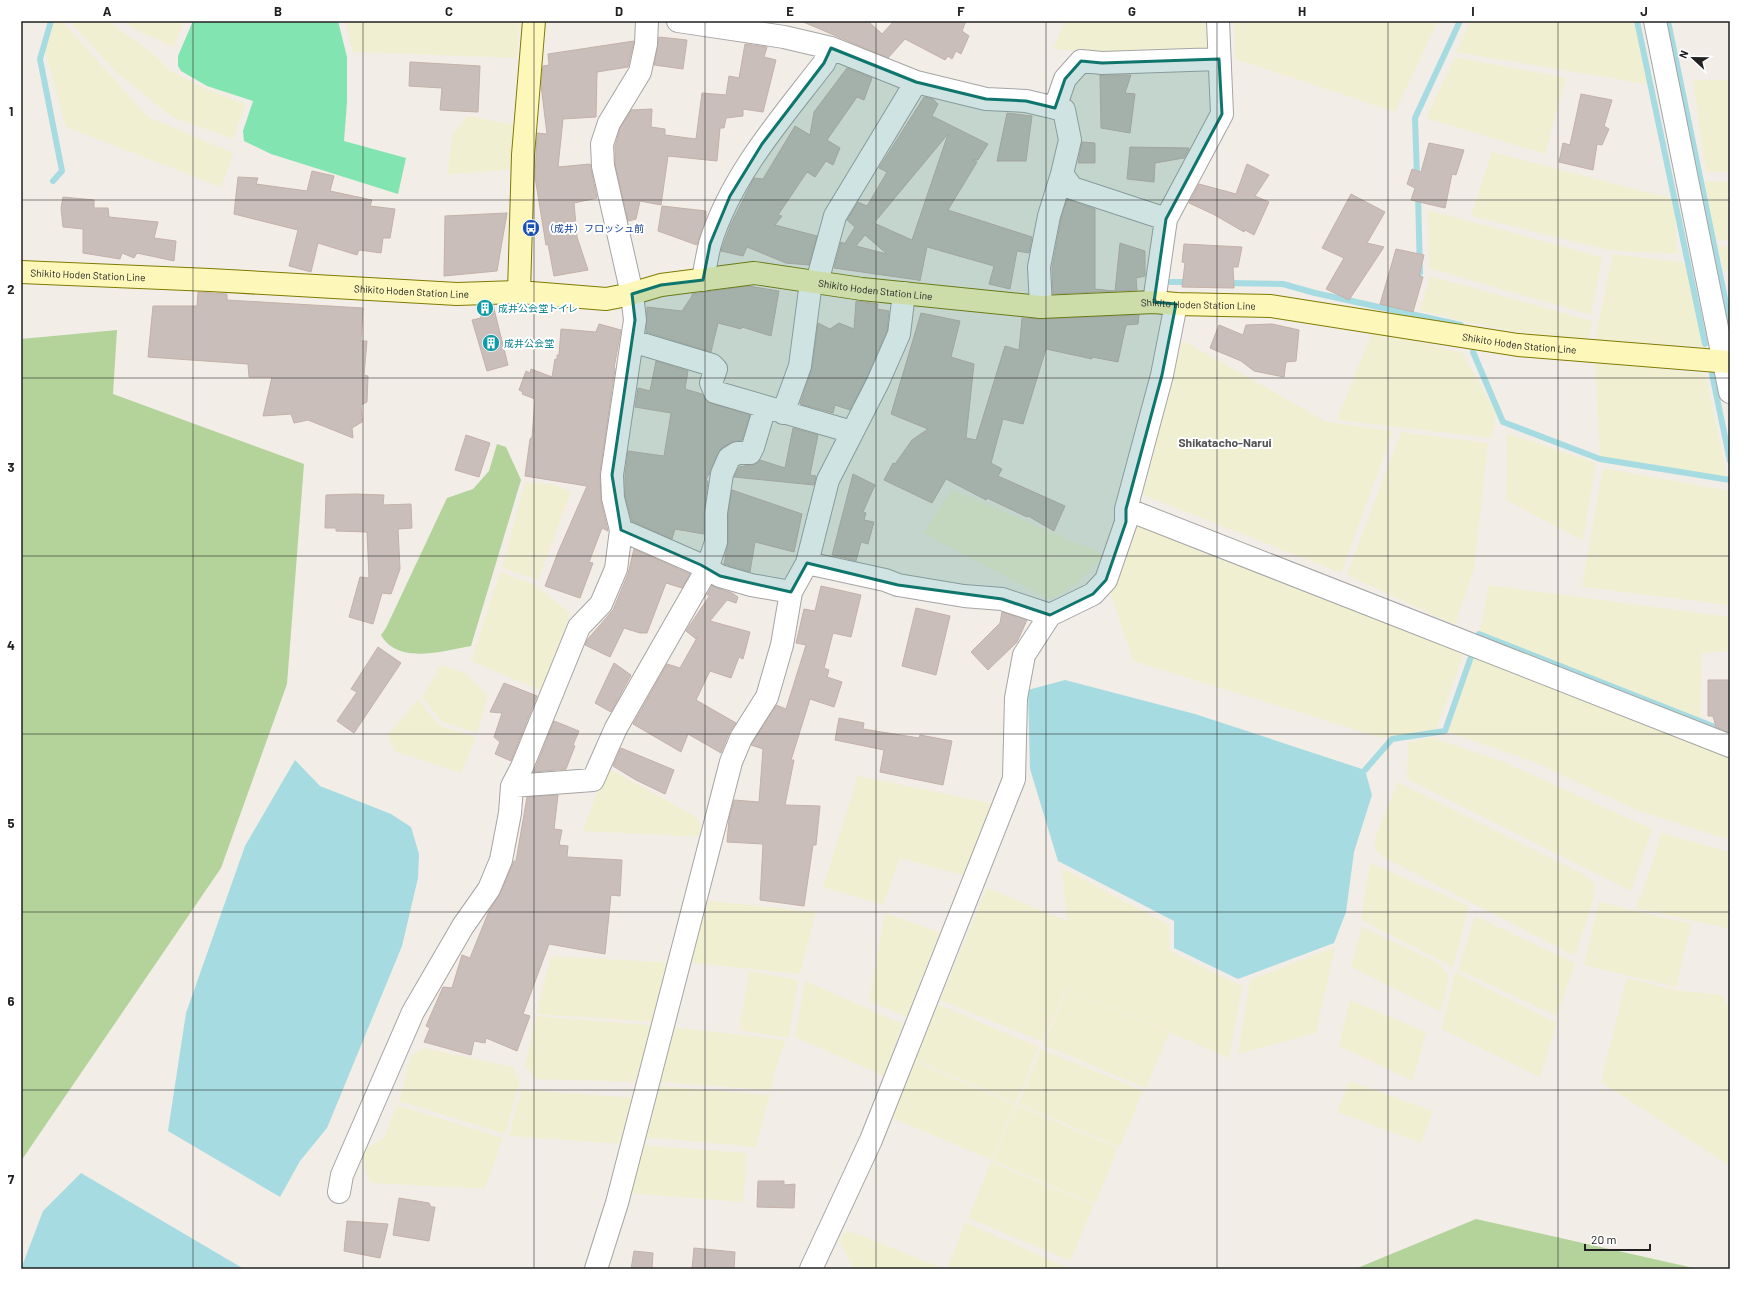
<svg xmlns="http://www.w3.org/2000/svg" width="1751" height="1290" viewBox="0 0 1751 1290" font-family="Barlow,'Noto Sans JP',sans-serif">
  <rect width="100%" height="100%" fill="#f2ede7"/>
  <path fill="#f1efd2" d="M 54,21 L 62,21 L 148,117 L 234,153 L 221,187 L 66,127 L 45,51 Z
    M 72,21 L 108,21 L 155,55 L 169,70 L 206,89 L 246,104 L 233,139 L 172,117 L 117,73 L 73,25 Z
    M 123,21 L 184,21 L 174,47 L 136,30 Z
    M 345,21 L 520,21 L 516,58 L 353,52 Z
    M 1065,21 L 1211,21 L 1213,59 L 1053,49 Z
    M 1234,21 L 1438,21 L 1395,112 L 1235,59 Z
    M 1470,21 L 1639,21 L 1647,84 L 1456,52 Z
    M 1455,57 L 1566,78 L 1545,154 L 1426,118 Z
    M 1693,80 L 1730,80 L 1730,172 L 1706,172 Z
    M 467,116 L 516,125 L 512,169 L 447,175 L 453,134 Z
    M 1492,152 L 1674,199 L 1677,254 L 1608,250 L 1471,216 Z
    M 1705,181 L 1730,182 L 1730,240 L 1714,240 Z
    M 1428,210 L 1602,257 L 1591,315 L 1429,268 Z
    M 1718,246 L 1730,246 L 1730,271 L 1724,271 Z
    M 1613,254 L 1686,263 L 1704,347 L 1595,340 Z
    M 1430,276 L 1592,321 L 1588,346 L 1462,321 L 1420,310 Z
    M 1373,330 L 1462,353 L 1496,412 L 1492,438 L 1337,420 Z
    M 1182,340 L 1327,422 L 1393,431 L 1341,573 L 1143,495 Z
    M 1595,362 L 1705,374 L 1728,480 L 1600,459 Z
    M 1401,432 L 1488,443 L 1474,569 L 1455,625 L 1347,575 Z
    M 1507,433 L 1596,463 L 1583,541 L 1506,500 Z
    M 1603,468 L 1730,491 L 1730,605 L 1582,587 Z
    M 525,482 L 553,484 L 571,492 L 538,580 L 502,568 Z
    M 952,489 L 1105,555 L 1074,586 L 1050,600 L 923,533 Z
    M 1137,521 L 1465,650 L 1435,732 L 1382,738 L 1133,661 L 1110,592 Z
    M 500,572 L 534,584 L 570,613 L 544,692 L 471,661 Z
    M 1489,585 L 1730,617 L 1730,651 L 1702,653 L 1700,723 L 1479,634 Z
    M 1472,656 L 1730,756 L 1730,840 L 1636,810 L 1534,762 L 1445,731 Z
    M 441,665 L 466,673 L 488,696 L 477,733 L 442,722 L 422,697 Z
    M 418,699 L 440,726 L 476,737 L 461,773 L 394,751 L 388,735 Z
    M 1431,737 L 1504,762 L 1652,829 L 1631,891 L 1407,779 L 1408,743 Z
    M 606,767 L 696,817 L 705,837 L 583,831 Z
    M 858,776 L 995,804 L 966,876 L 900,858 L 883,905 L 823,887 Z
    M 1398,782 L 1579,872 L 1590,879 L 1594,885 L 1594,897 L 1575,956 L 1383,857 L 1375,849 L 1375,838 Z
    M 1661,833 L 1730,852 L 1730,929 L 1636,908 L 1651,868 Z
    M 1370,863 L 1469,906 L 1453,967 L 1361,920 Z
    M 1062,868 L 1169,925 L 1170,951 L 1242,986 L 1229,1058 L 1066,988 L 1043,1042 L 940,1000 L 987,888 L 1067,921 Z
    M 701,900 L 816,912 L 800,974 L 686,962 Z
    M 1599,902 L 1691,924 L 1676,987 L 1584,965 Z
    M 885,913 L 941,933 L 907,1017 L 869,1001 Z
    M 1475,916 L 1575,963 L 1557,1016 L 1458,970 Z
    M 1362,927 L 1438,963 L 1448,974 L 1447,987 L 1441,1012 L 1351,967 Z
    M 1335,947 L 1316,1033 L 1238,1054 L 1250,980 Z
    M 551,956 L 675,963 L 658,1022 L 536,1014 Z
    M 749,971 L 798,980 L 789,1038 L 739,1030 Z
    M 1455,972 L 1557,1023 L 1540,1077 L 1442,1029 Z
    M 1627,978 L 1674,990 L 1722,995 L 1730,1010 L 1730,1166 L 1601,1082 Z
    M 805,981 L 903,1024 L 884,1076 L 795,1037 Z
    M 1067,989 L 1169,1033 L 1146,1088 L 1044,1045 Z
    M 1350,1000 L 1426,1032 L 1413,1081 L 1339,1046 Z
    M 937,1004 L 1039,1047 L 1016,1103 L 914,1060 Z
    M 536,1016 L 658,1026 L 643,1082 L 536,1079 L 525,1065 Z
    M 673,1027 L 785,1040 L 770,1090 L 659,1082 Z
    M 424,1048 L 513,1067 L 520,1081 L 505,1134 L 399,1101 L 411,1056 Z
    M 1041,1049 L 1143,1091 L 1120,1147 L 1018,1104 Z
    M 913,1061 L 1015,1104 L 992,1160 L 890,1117 Z
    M 1349,1081 L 1433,1111 L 1421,1143 L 1337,1112 Z
    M 656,1086 L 770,1095 L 756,1147 L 643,1137 Z
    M 521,1090 L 637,1098 L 623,1144 L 509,1136 Z
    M 397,1105 L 503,1138 L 485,1189 L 370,1183 L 361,1151 L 384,1138 Z
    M 1016,1105 L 1118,1148 L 1095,1204 L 993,1161 Z
    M 638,1145 L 747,1153 L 743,1202 L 628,1193 Z
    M 991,1162 L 1094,1205 L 1070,1261 L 968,1218 Z
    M 965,1222 L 1068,1268 L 1068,1269 L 947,1269 Z
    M 847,1230 L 940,1267 L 939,1269 L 854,1269 L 839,1241 Z"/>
  <path fill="#b3d39a" d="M 117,330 L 113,394 L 304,464 L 287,684 L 221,868 L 21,1161 L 21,339 Z
    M 497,444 L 506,447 L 521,480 L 471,646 C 443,651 398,665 381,635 L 386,628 L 447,498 L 473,489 L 489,471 Z
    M 1476,1219 L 1698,1269 L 1355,1269 Z"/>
  <path fill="#82e4b0" d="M 193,21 L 338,21 L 347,57 L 347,102 L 344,141 L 406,158 L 398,194 L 271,154 L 244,141 L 243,131 L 253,101 L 207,86 L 181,71 L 178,66 L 178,56 Z"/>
  <path fill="#a6dce1" d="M 1065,680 L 1195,714 L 1365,770 L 1372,795 L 1354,852 L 1346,912 L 1334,943 L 1238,979 L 1174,948 L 1174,921 L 1058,861 L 1030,769 L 1028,690 Z
    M 295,760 L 320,786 L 391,814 L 411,827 L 419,854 L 418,878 L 402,946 L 327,1128 L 300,1161 L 280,1197 L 168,1131 L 186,1013 L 245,846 Z
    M 81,1173 L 244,1269 L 21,1269 L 43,1211 Z"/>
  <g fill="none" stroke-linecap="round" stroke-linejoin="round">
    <path stroke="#a6dce1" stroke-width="6" d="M 51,21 L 40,59 L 62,171 L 53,181
      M 1637,21 L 1705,344
      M 1668,21 L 1730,323
      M 1417,177 L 1415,118 L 1460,21
      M 1414,281 L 1420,273 L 1418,194
      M 1171,282 L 1191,282
      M 1226,283 L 1283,284 L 1315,293 L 1461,325 L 1463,329
      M 1473,352 L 1503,422 L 1600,459 L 1730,480
      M 1712,374 L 1730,461
      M 1365,770 L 1392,739 L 1445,731 L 1479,634 L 1730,733"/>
  </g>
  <path fill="#cabeba" stroke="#c4b1a8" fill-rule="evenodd" d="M 801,21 L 868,21 L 882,34 L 894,21 L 966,21 L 962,31 L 969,36 L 961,54 L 956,51 L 952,59 L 948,56 L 945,60 L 905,39 L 888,58 Z
    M 659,37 L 687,40 L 683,69 L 654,65 Z
    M 634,41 L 628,67 L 597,72 L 596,117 L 563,119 L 558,167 L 590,164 L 597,198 L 574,203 L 577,237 L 588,270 L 554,276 L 548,244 L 546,245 L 535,177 L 537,133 L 547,134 L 541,85 L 543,66 L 549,65 L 548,54 Z
    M 745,44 L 767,47 L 764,57 L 776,60 L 763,112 L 743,109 L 743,116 L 726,118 L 724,128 L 720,128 L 717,161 L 668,156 L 661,205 L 640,201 L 636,219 L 628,221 L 615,164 L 615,146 L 620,128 L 631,110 L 652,109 L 651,127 L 665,129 L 665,135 L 696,139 L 702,93 L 726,95 L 729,76 L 739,78 Z
    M 410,62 L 480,66 L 478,112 L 440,110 L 442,88 L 409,86 Z
    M 847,68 L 872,78 L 864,100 L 857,97 L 827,140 L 840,148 L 833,165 L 826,161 L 815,177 L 807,172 L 778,215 L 782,216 L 775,225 L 817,236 L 809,265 L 786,263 L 747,247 L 743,256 L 721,251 L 731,224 L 754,178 L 763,179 L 795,126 L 810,135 L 814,112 Z
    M 1100,75 L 1131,75 L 1125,93 L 1135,94 L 1130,133 L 1101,128 Z
    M 1581,94 L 1612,100 L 1604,126 L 1609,129 L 1602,145 L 1597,144 L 1593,170 L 1559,162 L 1563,143 L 1570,145 Z
    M 924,97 L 933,99 L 938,104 L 932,116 L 988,144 L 978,160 L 972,160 L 977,162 L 948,210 L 1032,237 L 1029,253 L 1017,251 L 1010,289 L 989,284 L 994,266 L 927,247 L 920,281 L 918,280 L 834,268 L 841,242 L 846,244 L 845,243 L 855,227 L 847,220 L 858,202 L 867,206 L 887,172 L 879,168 ZM 948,134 L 912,240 L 874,223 ZM 865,235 L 887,254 L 856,246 Z
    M 1007,113 L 1032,116 L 1026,161 L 997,161 Z
    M 1082,142 L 1095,143 L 1095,163 L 1078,163 Z
    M 1429,143 L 1464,150 L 1456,175 L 1452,174 L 1445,208 L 1411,200 L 1415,188 L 1407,184 L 1412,169 L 1421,172 Z
    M 1130,147 L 1189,148 L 1189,149 L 1184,158 L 1155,163 L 1154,182 L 1127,179 Z
    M 1247,164 L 1269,175 L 1255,196 L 1269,202 L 1254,235 L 1245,230 L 1244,232 L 1213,214 L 1189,203 L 1199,184 L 1236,194 Z
    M 312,171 L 334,176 L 330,191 L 372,200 L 370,206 L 395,209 L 390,238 L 383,238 L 381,253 L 359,250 L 357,255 L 318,243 L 311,272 L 289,266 L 298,230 L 234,214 L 238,177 L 258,178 L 256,184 L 307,191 Z
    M 1351,194 L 1385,212 L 1367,243 L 1384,247 L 1349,300 L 1326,289 L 1344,258 L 1322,248 Z
    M 63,197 L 94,200 L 94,208 L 108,208 L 109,217 L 158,222 L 154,238 L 176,241 L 174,261 L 137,253 L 134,258 L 122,253 L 120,259 L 83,253 L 83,229 L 63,227 L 61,208 Z
    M 1067,199 L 1095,209 L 1095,289 L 1115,291 L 1120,243 L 1145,251 L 1145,276 L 1136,278 L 1137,290 L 1053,294 L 1052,268 L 1061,219 Z
    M 662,206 L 706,211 L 706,219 L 697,245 L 658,231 Z
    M 507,213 L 497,271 L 444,276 L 445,216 Z
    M 1184,244 L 1242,247 L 1238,267 L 1233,267 L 1234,288 L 1182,287 L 1185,263 L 1182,262 Z
    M 1396,249 L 1424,255 L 1419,276 L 1423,277 L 1413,312 L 1380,304 Z
    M 748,286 L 779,291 L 771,336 L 742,327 L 741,329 L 718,323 L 711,352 L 646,332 L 647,307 L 682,311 L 692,296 L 692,294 Z
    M 198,292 L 227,294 L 227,300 L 363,308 L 361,341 L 367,341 L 364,375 L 368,376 L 367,402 L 361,405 L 362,422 L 352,428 L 353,438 L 308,420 L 294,423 L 291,414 L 263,416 L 272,377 L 249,377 L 248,364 L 148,357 L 153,306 L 197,306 Z
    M 856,301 L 878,304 L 877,309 L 889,311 L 887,331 L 867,377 L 850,410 L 835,405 L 833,413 L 800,404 L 812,368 L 818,323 L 830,329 L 839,323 L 854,329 Z
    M 493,305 L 508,365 L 487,371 L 472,320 L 481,318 L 481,306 Z
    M 921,313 L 960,321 L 951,357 L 974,364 L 966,438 L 976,440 L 1005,346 L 1019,350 L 1022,318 L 1042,319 L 1139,315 L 1138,324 L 1126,325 L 1118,362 L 1092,357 L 1092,359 L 1046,349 L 1023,424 L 1003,419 L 991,463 L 1002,469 L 998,476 L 1065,506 L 1054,531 L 1028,516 L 1027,517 L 987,498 L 986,500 L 946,479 L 932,503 L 884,480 L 893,463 L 895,464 L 912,440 L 928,429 L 891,414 Z
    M 599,324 L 621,330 L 614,368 L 615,368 L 600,473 L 601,501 L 608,531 L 602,528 L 589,562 L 593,563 L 580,598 L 545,586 L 559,550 L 587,486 L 525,476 L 530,439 L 532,437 L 535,399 L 522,394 L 523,392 L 519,390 L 526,371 L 530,373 L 531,369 L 552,377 L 555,359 L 557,360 L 557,355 L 559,355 L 561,329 L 596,332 Z
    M 1272,324 L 1299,330 L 1296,361 L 1286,362 L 1284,377 L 1254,371 L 1241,361 L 1210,348 L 1219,325 L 1243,335 L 1246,325 Z
    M 656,361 L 688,371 L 685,389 L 702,394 L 707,402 L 750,415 L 742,440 L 731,442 L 722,448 L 718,453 L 709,475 L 708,475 L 706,481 L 708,481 L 704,513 L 704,534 L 675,529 L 672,539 L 632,521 L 625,496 L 625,476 L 628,451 L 664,456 L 671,413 L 635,407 L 638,388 L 650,391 Z
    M 793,428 L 818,435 L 810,475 L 816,476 L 814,485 L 734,477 L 739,467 L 756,464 L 760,460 L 785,468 Z
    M 466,435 L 490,443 L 479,477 L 455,470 Z
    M 853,474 L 875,485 L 863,512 L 866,513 L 864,520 L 874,522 L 868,544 L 861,542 L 856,561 L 832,555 Z
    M 732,490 L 802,514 L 794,552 L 755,542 L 750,572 L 724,564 L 728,542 L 728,514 Z
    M 355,494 L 384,495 L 383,505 L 411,504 L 412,528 L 398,529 L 400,569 L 391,594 L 382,593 L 373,624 L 349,617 L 360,577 L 369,578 L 367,532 L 336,531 L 336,528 L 325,528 L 326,495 Z
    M 634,549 L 690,574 L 682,588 L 666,583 L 647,633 L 640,633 L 624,628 L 610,657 L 585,645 L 587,640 L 613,610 L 628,574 Z
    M 712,586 L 732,593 L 738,597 L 736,603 L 727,600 L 710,621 L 750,632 L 743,659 L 739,657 L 731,678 L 710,671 L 696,700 L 736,723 L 729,733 L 721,753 L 688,734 L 681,752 L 633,724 L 667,664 L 680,668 L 698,636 L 696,639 L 686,631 L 710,595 L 707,595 Z
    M 821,586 L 861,595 L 851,637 L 833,633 L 824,668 L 829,670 L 827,677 L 842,682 L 834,707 L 810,699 L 791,760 L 794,760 L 785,805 L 820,806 L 816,845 L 813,845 L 804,906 L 760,900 L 763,844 L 727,842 L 729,819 L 734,800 L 759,802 L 763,749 L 751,745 L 776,705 L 786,709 L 806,645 L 796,643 L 804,609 L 815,611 Z
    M 916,608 L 950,616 L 936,675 L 902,666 Z
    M 1002,612 L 1027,620 L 1017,642 L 988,670 L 971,652 L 1000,623 Z
    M 378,647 L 401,663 L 354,733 L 337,721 L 357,692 L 351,689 Z
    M 614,663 L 631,675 L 611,712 L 595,703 Z
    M 1708,680 L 1730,680 L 1730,733 L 1716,727 L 1713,716 L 1708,716 Z
    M 504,683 L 537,696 L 511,761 L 495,754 L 500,742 L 494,737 L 502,713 L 490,712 Z
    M 839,718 L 864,723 L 863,729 L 919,738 L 920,735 L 952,741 L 943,785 L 880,772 L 884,750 L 835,740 Z
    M 554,721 L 579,731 L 573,745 L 575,746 L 566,769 L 534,772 Z
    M 621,748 L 674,770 L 665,794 L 636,780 L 613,766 Z
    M 558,795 L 554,829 L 562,830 L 559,845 L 568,846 L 567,857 L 622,860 L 620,896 L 611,895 L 605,954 L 549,944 L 523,1014 L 530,1016 L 517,1051 L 486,1038 L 485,1043 L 474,1041 L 471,1055 L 424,1042 L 430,1028 L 426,1026 L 443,987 L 452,988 L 462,955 L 470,958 L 489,911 L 500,894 L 514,861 L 516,861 L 527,797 Z
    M 758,1181 L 784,1181 L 784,1185 L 795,1184 L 794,1208 L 757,1207 Z
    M 399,1198 L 429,1203 L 431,1207 L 435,1207 L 429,1241 L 393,1235 Z
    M 347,1221 L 388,1224 L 380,1258 L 344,1251 Z
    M 694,1248 L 735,1252 L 734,1269 L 692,1269 Z
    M 634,1251 L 653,1253 L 652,1269 L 631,1269 Z"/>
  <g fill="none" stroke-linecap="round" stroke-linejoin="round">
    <defs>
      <path id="street" d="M 678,21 L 784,37 L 831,48 L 916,82 L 986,99 L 1026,101 L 1064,110 L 1070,140 L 1062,174 L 1049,216 L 1039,267 L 1041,307
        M 1655,21 L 1730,392
        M 1055,108 L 1065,79 L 1081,61 L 1102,63 L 1219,59
        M 1062,174 L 1072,188 L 1166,219
        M 703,280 C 705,268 707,256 710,244 C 731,175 781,119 824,63 L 831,48
        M 817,282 L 835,216 L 916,82
        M 1154,302 L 1166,219 L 1222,114 L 1218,21
        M 632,341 L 712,365 L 716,369 L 711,383 L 715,392 L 852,432
        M 783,413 L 800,366 L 811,282
        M 1126,509 L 1730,746
        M 621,530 L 701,565 L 720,576 L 751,585 L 791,592
        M 807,563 L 885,580 L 898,585 L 964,596 L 1002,599 L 1050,615
        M 512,786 L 593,780 L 616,728 L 707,569 L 716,542 L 716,513 L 722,474 L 729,458 L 737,453 L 750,453 L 753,447 L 765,407
        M 339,1192 L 342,1175 L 413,1012 L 463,926 L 489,889 L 501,860 L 510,813 L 512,786 L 522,767 L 579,627 L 601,604 L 616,569 L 621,530 L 613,498 L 612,475 L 635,320 L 632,294 L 603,166 L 602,144 L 609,123 L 640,72 L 646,44 L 647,21
        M 596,1269 L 617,1203 L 731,762 L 741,738 L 767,697 L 782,645 L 791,592 L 807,563 L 828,480 L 878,382 L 899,334 L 904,293
        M 811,1269 L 871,1140 L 1014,779 L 1016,698 L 1024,655 L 1050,615 L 1093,594 L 1106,580 L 1126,522 L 1126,509 L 1162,375 L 1176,304"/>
      <g id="secondary">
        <path id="s1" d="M 21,272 L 210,280 L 457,294 L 519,292 L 606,299 L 627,295 L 661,285 L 754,273 L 862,289 L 1041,307 L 1154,302 L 1176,304 L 1271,306 L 1518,345 L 1730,362"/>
        <path d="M 519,292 L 523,155 L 534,21"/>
      </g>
    </defs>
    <use href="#street" stroke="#a5a5a5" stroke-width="24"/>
    <use href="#secondary" stroke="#807b00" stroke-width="24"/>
    <use href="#street" stroke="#fff" stroke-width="22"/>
    <use href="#secondary" stroke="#fdf7ba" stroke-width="22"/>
  </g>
  <path fill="#0f766e" fill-opacity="0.2" stroke="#0f766e" stroke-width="3" stroke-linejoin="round" d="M 831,48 L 916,82 L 986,99 L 1026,101 L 1055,108 L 1065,79 L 1081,61 L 1102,63 L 1219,59 L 1222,114 L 1166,219 L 1154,302 L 1176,304 L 1162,375 L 1126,509 L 1126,522 L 1106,580 L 1093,594 L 1050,615 L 1002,599 L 898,585 L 807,563 L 791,592 L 720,576 L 701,565 L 621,530 L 612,475 L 635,320 L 632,294 L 661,285 L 703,280 L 710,244 L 730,196 L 762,144 L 824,63 Z"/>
  <path fill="none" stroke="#212121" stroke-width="1" stroke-opacity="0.55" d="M 193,21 L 193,1269M 363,21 L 363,1269M 534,21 L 534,1269M 705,21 L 705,1269M 876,21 L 876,1269M 1046,21 L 1046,1269M 1217,21 L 1217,1269M 1388,21 L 1388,1269M 1558,21 L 1558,1269M 21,200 L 1730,200M 21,378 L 1730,378M 21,556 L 1730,556M 21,734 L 1730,734M 21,912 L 1730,912M 21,1090 L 1730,1090"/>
  <defs>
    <symbol id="bus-disc" viewBox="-11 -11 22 22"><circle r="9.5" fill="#1a4fb4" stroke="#fff"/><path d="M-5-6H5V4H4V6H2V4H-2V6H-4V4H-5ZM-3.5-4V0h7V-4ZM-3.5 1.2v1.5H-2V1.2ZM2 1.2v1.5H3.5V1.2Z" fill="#fff"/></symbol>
    <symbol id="building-disc" viewBox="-11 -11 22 22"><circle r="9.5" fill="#0f9aa8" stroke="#fff"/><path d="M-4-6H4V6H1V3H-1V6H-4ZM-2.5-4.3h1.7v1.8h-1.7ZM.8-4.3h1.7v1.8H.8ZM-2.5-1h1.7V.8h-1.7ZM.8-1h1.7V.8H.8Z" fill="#fff"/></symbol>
  </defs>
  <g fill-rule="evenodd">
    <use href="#bus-disc" x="521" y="218" width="20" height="20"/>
    <use href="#building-disc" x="475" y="298" width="20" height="20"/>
    <use href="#building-disc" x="481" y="333" width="20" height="20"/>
  </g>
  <g text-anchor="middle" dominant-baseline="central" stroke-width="4" stroke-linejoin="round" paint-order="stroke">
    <g font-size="10" fill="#164399" stroke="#fff" text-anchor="start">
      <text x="544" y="228">（成井）フロッシュ前</text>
    </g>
    <g font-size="10" fill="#212121" stroke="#fff">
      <text stroke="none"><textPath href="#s1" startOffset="67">Shikito Hoden Station Line</textPath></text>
      <text stroke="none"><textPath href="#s1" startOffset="859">Shikito Hoden Station Line</textPath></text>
      <text stroke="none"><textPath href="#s1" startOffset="391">Shikito Hoden Station Line</textPath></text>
      <text stroke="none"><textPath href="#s1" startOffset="1183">Shikito Hoden Station Line</textPath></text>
      <text stroke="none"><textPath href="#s1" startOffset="1507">Shikito Hoden Station Line</textPath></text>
    </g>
    <g font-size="10" fill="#0d838f" stroke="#fff" text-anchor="start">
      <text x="498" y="308">成井公会堂トイレ</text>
      <text x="504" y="343">成井公会堂</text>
    </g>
    <g font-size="12" font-weight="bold" fill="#545454" stroke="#fff">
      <text x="1225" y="442">Shikatacho-Narui</text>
    </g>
  </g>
  <rect width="1751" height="1290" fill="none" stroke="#ffffff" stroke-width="44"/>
  <g transform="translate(1693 58) rotate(292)" stroke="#ffffff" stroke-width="3" paint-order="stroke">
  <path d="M0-3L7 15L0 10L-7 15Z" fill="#212121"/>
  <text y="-6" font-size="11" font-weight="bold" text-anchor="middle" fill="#212121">N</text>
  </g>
  <path d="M1585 1244v6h65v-6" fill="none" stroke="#212121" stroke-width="2"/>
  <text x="1591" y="1244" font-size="12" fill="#212121" stroke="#ffffff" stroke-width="3" paint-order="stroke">20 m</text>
  <rect x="22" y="22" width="1707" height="1246" fill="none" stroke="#212121" stroke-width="1.5"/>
  <g font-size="13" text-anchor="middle" font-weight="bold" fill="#212121">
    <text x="107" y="16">A</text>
    <text x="278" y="16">B</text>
    <text x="449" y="16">C</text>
    <text x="619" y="16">D</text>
    <text x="790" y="16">E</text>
    <text x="961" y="16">F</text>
    <text x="1132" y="16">G</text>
    <text x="1302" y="16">H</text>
    <text x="1473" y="16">I</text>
    <text x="1644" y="16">J</text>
    <text x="11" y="116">1</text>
    <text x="11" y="294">2</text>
    <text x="11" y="472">3</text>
    <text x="11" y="650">4</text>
    <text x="11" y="828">5</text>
    <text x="11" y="1006">6</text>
    <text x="11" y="1184">7</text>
  </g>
</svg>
